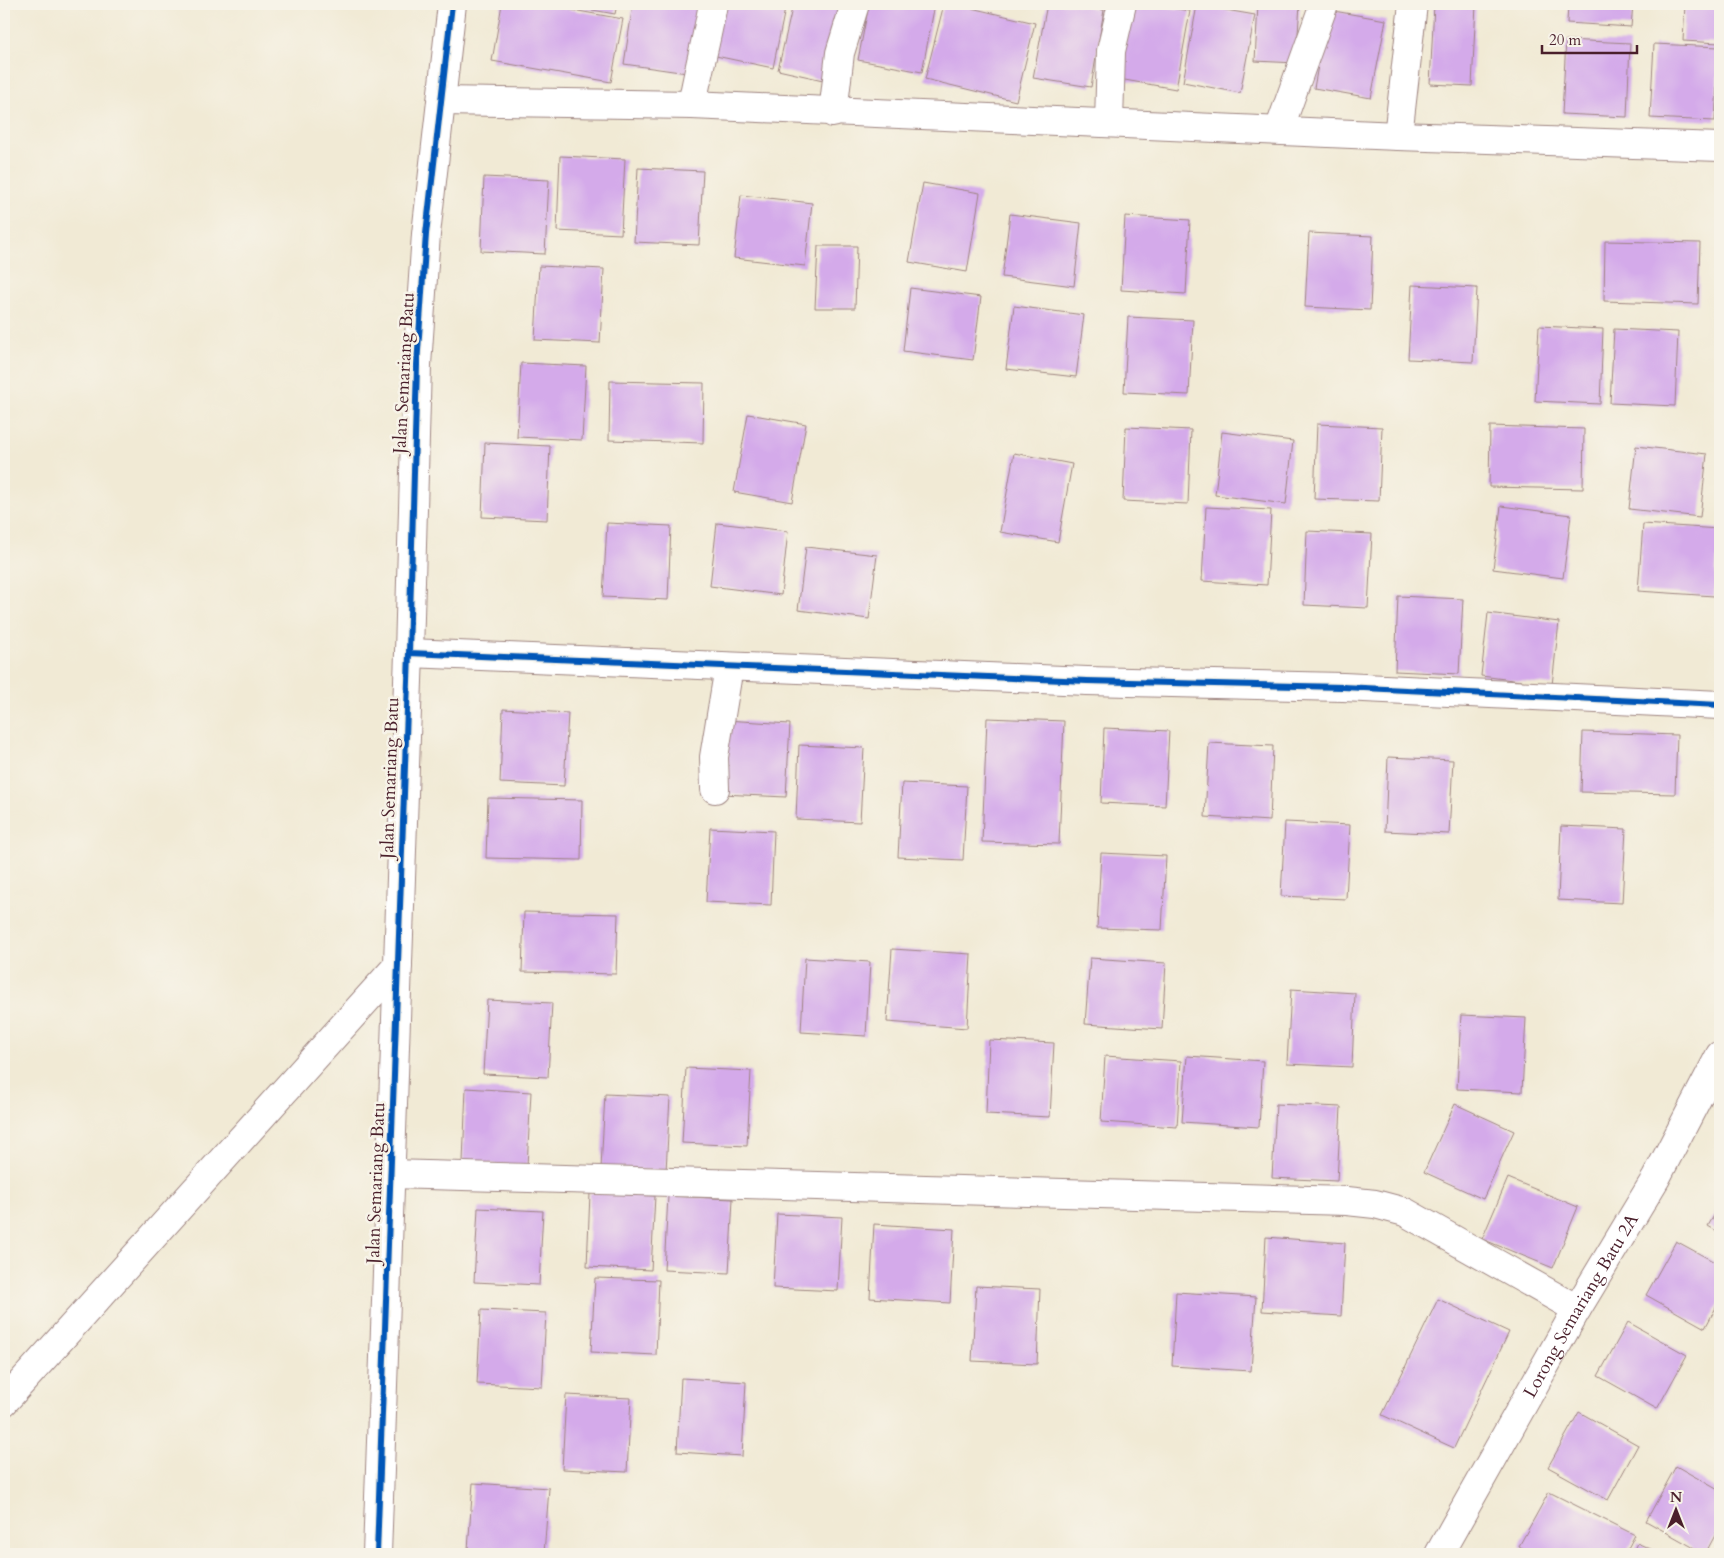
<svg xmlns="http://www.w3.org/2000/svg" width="1724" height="1558" viewBox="0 0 1724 1558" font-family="Cardo,serif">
  <rect width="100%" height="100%" fill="#f7f3e8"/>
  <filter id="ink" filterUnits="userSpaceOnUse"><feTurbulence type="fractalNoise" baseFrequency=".02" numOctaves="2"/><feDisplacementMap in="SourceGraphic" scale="10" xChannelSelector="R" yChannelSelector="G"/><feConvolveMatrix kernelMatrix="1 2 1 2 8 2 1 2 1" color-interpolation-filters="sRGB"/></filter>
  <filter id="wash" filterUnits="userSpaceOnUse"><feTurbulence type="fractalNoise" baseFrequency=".0096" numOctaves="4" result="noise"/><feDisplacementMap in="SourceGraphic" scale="20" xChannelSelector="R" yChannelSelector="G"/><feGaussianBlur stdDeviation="1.12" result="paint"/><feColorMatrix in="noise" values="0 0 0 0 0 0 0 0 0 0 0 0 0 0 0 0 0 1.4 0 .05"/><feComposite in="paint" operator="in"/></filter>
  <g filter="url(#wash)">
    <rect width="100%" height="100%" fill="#f1ead5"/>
    <g id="blocks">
      <path fill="#d4aaea" d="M 502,4 L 539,4 L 623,19 L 611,82 L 492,61 Z
        M 558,4 L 617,4 L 615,14 Z
        M 633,4 L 704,4 L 694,74 L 624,64 Z
        M 721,4 L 786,4 L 773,68 L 711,55 Z
        M 793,4 L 849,4 L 832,82 L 778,70 Z
        M 869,4 L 935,4 L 922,72 L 858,60 Z
        M 944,4 L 954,4 L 1035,23 L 1016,101 L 925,79 Z
        M 1047,4 L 1071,4 L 1104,10 L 1091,87 L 1033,78 Z
        M 1132,4 L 1148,4 L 1190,11 L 1176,89 L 1119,79 Z
        M 1258,4 L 1300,4 L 1296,63 L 1255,61 Z
        M 1434,4 L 1476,4 L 1472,86 L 1430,84 Z
        M 1568,4 L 1633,4 L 1631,27 L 1567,23 Z
        M 1685,4 L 1720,4 L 1720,43 L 1683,41 Z
        M 1197,5 L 1255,15 L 1240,93 L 1183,82 Z
        M 1328,10 L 1386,20 L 1371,98 L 1314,88 Z
        M 1566,40 L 1630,43 L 1627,117 L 1562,114 Z
        M 1654,44 L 1719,47 L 1715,121 L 1650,118 Z
        M 560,156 L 625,159 L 621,234 L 557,231 Z
        M 638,168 L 703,171 L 699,245 L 634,242 Z
        M 484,177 L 549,180 L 545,254 L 481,251 Z
        M 923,183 L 980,193 L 967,272 L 909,262 Z
        M 741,195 L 812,203 L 805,266 L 734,258 Z
        M 1010,214 L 1081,223 L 1074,286 L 1002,277 Z
        M 1125,216 L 1190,220 L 1186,294 L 1121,290 Z
        M 1309,233 L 1373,236 L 1370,310 L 1305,307 Z
        M 1605,241 L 1700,243 L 1698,304 L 1604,301 Z
        M 818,246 L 857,246 L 855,308 L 815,308 Z
        M 539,266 L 604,269 L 600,343 L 535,340 Z
        M 1412,285 L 1477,288 L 1473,362 L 1408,359 Z
        M 910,288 L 981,297 L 973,360 L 903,351 Z
        M 1014,306 L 1084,315 L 1076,377 L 1006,369 Z
        M 1128,317 L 1193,320 L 1189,395 L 1124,392 Z
        M 1539,326 L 1603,329 L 1600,404 L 1535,401 Z
        M 1614,329 L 1678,332 L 1675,406 L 1610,403 Z
        M 521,363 L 586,366 L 582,440 L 517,437 Z
        M 610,381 L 704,383 L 703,443 L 609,440 Z
        M 748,414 L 806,424 L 792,502 L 734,492 Z
        M 1317,424 L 1382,427 L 1379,501 L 1314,499 Z
        M 1490,426 L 1584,429 L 1583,489 L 1489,487 Z
        M 1126,427 L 1191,430 L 1188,504 L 1123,501 Z
        M 1222,432 L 1293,441 L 1286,504 L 1215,495 Z
        M 485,443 L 550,446 L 547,520 L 482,517 Z
        M 1636,446 L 1707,454 L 1700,517 L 1629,509 Z
        M 1014,453 L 1072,464 L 1058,542 L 1000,532 Z
        M 1501,506 L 1571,515 L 1563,578 L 1493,569 Z
        M 1206,507 L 1271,510 L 1267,585 L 1202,581 Z
        M 607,523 L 671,526 L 668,600 L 603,597 Z
        M 717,523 L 788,531 L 781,595 L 710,586 Z
        M 1643,524 L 1719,529 L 1714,596 L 1638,591 Z
        M 1307,531 L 1372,534 L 1368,608 L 1304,605 Z
        M 806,547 L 877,555 L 869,619 L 798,610 Z
        M 1398,596 L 1463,599 L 1459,674 L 1395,671 Z
        M 1488,613 L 1559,622 L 1552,685 L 1481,676 Z
        M 503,709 L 568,713 L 564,786 L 500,783 Z
        M 987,718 L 1064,721 L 1059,844 L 982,842 Z
        M 725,720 L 790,724 L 786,797 L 721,794 Z
        M 1104,728 L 1169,731 L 1165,806 L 1101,803 Z
        M 1583,732 L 1677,735 L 1675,794 L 1581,792 Z
        M 1209,743 L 1273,746 L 1270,821 L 1205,817 Z
        M 799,745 L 864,748 L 860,822 L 796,819 Z
        M 1388,757 L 1453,760 L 1449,834 L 1385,831 Z
        M 902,783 L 967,786 L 963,860 L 898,857 Z
        M 488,798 L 582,800 L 581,860 L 486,858 Z
        M 1285,822 L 1350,825 L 1346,899 L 1281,896 Z
        M 1561,826 L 1626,829 L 1622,903 L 1558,900 Z
        M 710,828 L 774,831 L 771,905 L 706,902 Z
        M 1101,853 L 1166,856 L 1162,930 L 1097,928 Z
        M 524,912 L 618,914 L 616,974 L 522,972 Z
        M 892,949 L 971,954 L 967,1028 L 887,1022 Z
        M 805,958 L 870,962 L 866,1036 L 801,1032 Z
        M 1090,958 L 1166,963 L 1162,1029 L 1085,1024 Z
        M 1291,989 L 1355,993 L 1352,1067 L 1287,1064 Z
        M 487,1000 L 552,1003 L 548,1077 L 483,1074 Z
        M 1461,1015 L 1526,1018 L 1522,1092 L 1457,1089 Z
        M 989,1040 L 1054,1043 L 1050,1117 L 986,1114 Z
        M 1105,1056 L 1181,1061 L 1177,1127 L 1101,1122 Z
        M 1187,1056 L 1263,1061 L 1259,1127 L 1182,1122 Z
        M 686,1068 L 751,1071 L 747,1146 L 682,1143 Z
        M 466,1088 L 531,1092 L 527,1166 L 463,1162 Z
        M 605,1094 L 670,1097 L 666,1171 L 601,1168 Z
        M 1276,1104 L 1341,1107 L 1337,1181 L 1272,1178 Z
        M 1455,1104 L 1514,1131 L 1483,1199 L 1424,1172 Z
        M 1508,1178 L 1578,1207 L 1553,1268 L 1482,1239 Z
        M 590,1193 L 655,1196 L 651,1270 L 587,1267 Z
        M 668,1196 L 733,1199 L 729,1273 L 664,1270 Z
        M 1720,1205 L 1720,1233 L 1708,1226 Z
        M 478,1208 L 543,1211 L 539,1285 L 474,1282 Z
        M 777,1214 L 842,1217 L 838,1291 L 773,1288 Z
        M 874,1224 L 954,1229 L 950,1303 L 870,1298 Z
        M 1266,1237 L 1345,1243 L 1341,1316 L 1262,1311 Z
        M 1676,1241 L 1720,1265 L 1720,1300 L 1705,1328 L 1646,1295 Z
        M 595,1278 L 659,1280 L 656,1355 L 591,1352 Z
        M 976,1286 L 1040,1289 L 1037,1364 L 972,1361 Z
        M 1176,1292 L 1256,1297 L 1251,1371 L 1172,1366 Z
        M 1438,1299 L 1509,1332 L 1454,1448 L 1382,1415 Z
        M 481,1310 L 546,1313 L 542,1387 L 477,1384 Z
        M 1628,1322 L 1687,1355 L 1657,1409 L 1598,1376 Z
        M 681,1378 L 746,1382 L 742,1456 L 677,1452 Z
        M 566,1395 L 631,1398 L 627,1472 L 562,1469 Z
        M 1579,1412 L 1638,1445 L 1608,1500 L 1548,1467 Z
        M 1676,1466 L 1720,1491 L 1720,1526 L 1705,1554 L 1646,1521 Z
        M 473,1483 L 549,1488 L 544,1554 L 468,1549 Z
        M 1549,1492 L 1635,1535 L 1625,1554 L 1533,1554 L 1519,1546 Z
        M 1637,1543 L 1662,1554 L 1632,1554 Z"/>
    </g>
  </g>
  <g filter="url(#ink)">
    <use href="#blocks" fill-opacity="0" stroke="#9e8480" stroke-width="1"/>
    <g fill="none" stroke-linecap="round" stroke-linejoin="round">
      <defs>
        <g id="minor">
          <path d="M 442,101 L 692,105 L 1398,136 L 1720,147"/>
          <path d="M 692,105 C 698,71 707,38 713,4"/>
          <path d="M 833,113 L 840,53 L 855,4"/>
          <path d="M 1109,123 L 1111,51 L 1122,4"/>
          <path d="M 1279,130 L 1324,4"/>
          <path d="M 1398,136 L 1413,4"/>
          <path d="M 409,653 L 1087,681 L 1343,687 L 1720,705"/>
          <path d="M 715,789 L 714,757 L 729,667"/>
          <path d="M 391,1174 L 1347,1201 L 1375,1204 L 1405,1212 L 1577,1309"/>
          <path d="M 4,1402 L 398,965"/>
          <path d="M 377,1554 L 409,653 L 417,365 L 426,234 L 452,4"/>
          <path id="s1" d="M 1439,1554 L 1577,1309 L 1656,1178 L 1720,1055"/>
        </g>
      </defs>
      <use href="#minor" stroke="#9e8480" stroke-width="30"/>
      <use href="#minor" stroke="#fff" stroke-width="28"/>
      <defs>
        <path id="cycleway" d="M 409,653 L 1087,681 L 1343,687 L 1720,705
          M 377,1554 L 409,653 L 417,365 L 426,234 L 452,4"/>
      </defs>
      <use href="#cycleway" stroke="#f7f3e8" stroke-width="9"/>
      <use href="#cycleway" stroke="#0057b8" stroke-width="6"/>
    </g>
  </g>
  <g text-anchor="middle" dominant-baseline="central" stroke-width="5" stroke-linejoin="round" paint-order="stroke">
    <g font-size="18" fill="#4a1f2b" stroke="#f7f3e8">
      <text transform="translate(404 373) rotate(-87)">Jalan Semariang Batu</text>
      <text transform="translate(390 778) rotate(-88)">Jalan Semariang Batu</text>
      <text transform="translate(376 1183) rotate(-88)">Jalan Semariang Batu</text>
      <text stroke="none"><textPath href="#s1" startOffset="286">Lorong Semariang Batu 2A</textPath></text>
    </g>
  </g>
  <rect width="1724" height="1558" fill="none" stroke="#f7f3e8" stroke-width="20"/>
  <g transform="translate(1676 1510)" stroke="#f7f3e8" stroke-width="4" paint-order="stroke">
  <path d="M0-4L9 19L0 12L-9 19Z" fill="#4a1f2b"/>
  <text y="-8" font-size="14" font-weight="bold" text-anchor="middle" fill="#4a1f2b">N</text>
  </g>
  <path d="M1542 45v8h95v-8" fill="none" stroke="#4a1f2b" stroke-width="2.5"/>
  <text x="1549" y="45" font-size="15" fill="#4a1f2b" stroke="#f7f3e8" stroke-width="4" paint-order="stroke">20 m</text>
</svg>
